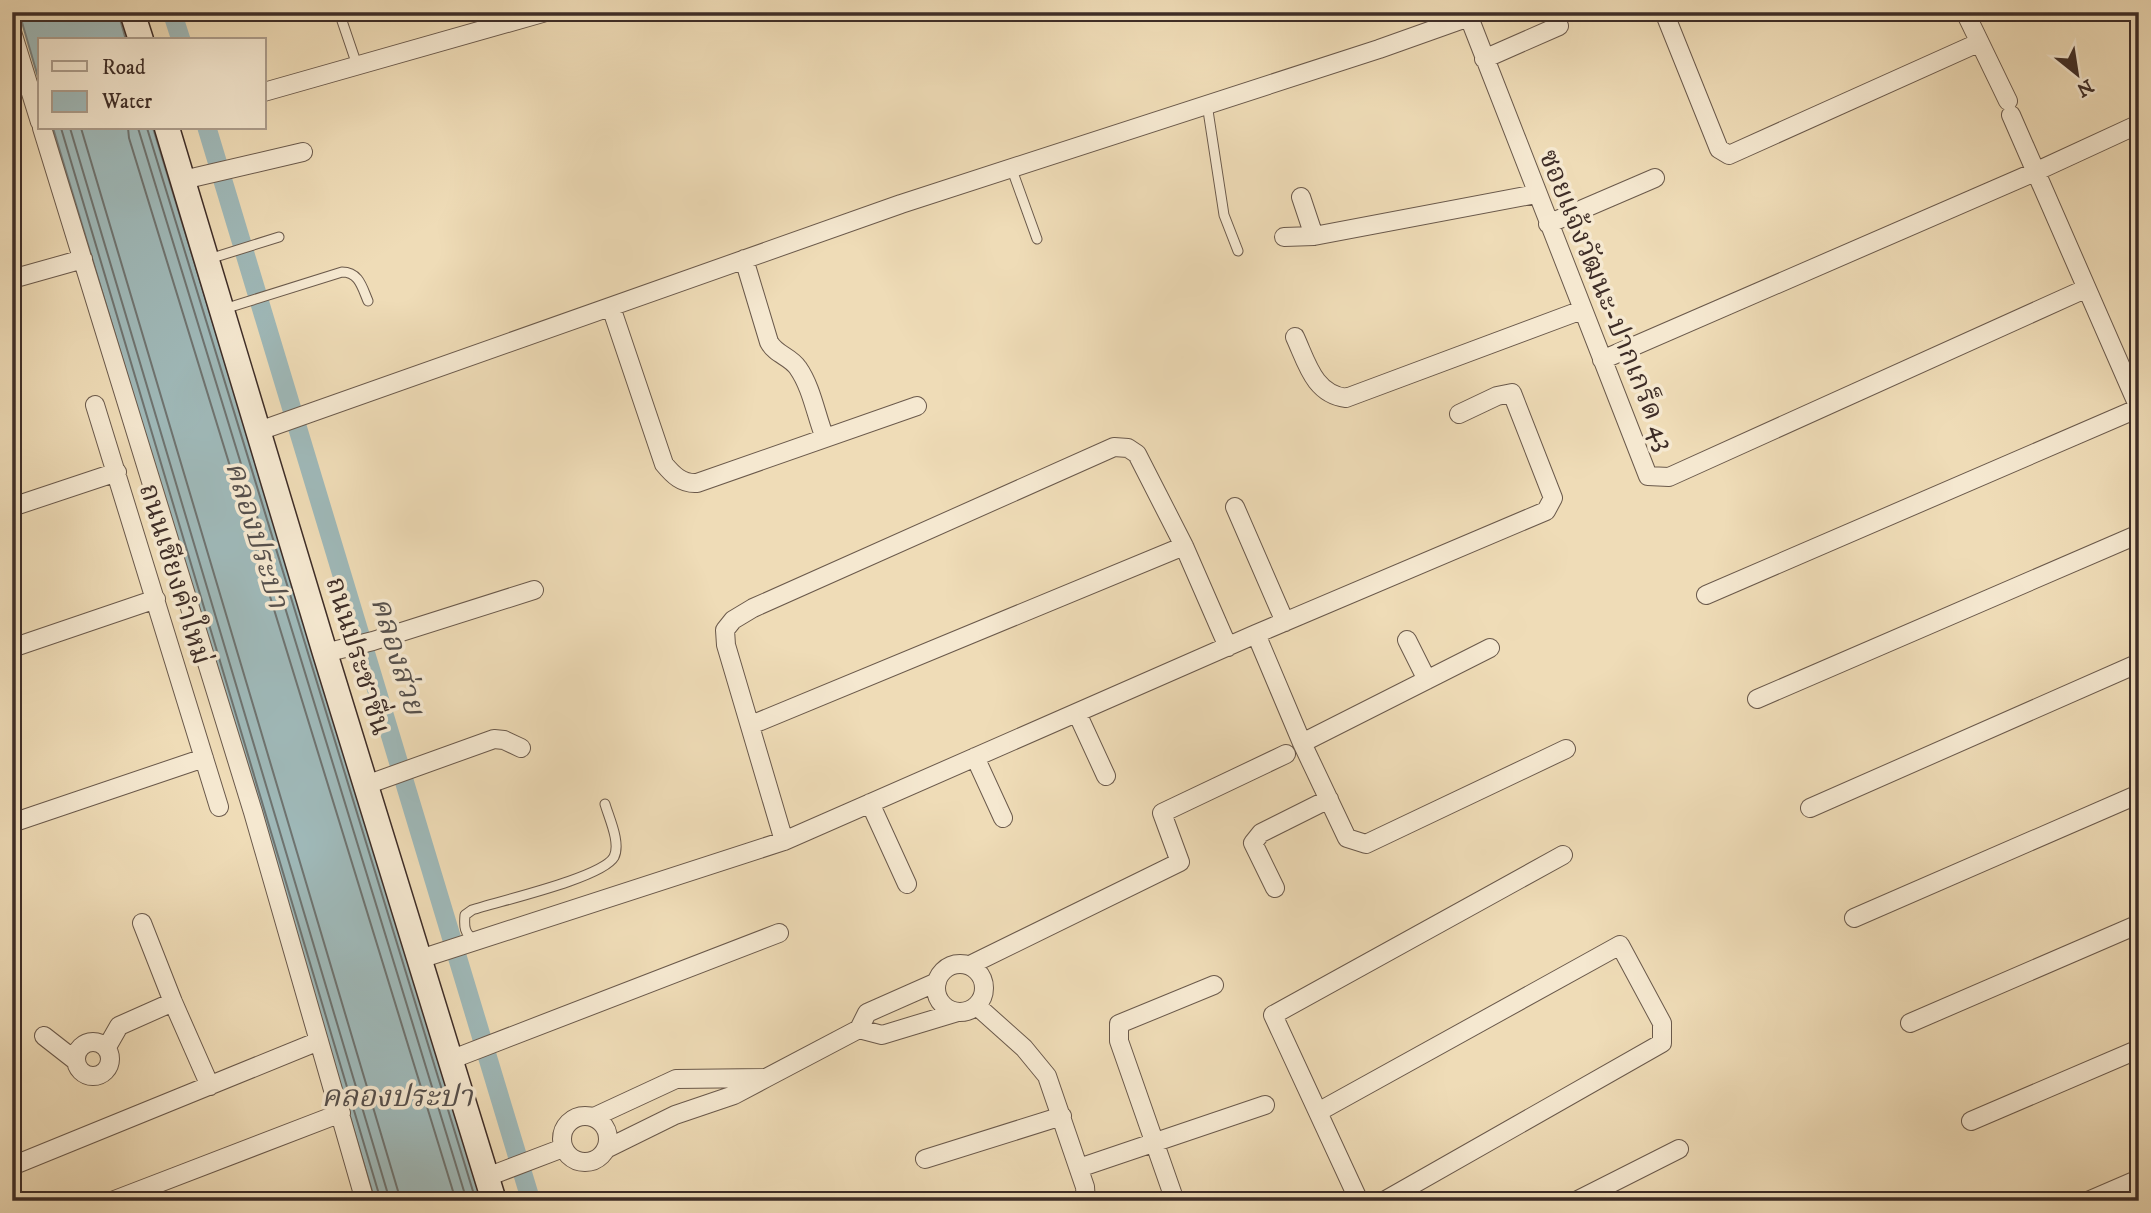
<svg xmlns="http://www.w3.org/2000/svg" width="2151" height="1213" viewBox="0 0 2151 1213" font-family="'IM FELL DW Pica','Noto Serif Thai',serif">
  <rect width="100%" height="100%" fill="#efdcb7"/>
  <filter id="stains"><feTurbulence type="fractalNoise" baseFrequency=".00286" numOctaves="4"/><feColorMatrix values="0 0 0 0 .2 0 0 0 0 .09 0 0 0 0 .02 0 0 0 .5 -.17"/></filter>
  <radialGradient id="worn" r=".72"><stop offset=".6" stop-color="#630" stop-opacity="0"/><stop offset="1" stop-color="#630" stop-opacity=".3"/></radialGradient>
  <path fill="#9fb9b9" stroke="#78817f" stroke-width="2" d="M 19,12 L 118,12 L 126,40 L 40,40 L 40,84 Z
    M 53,128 L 153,128 L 483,1201 L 375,1201 Z"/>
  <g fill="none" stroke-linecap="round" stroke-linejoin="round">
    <path stroke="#6e7370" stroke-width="2" d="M 61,128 L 381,1201
      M 70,128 L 390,1201
      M 81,128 L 401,1201
      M 128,128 L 129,138 L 456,1201
      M 138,128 L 467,1201
      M 147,128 L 476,1201"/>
    <path stroke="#9fb9b9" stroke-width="19" d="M 172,12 L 181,40
      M 207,128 L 531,1201"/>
    <defs>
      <path id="lane" d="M 339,12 L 357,65
        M 1207,104 L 1224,215 L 1238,251
        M 1011,167 L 1037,239
        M 209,259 L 279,237
        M 224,309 L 342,272 C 359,272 362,287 368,301
        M 475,940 C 464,934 464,926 465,915 L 472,910 C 499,901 602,878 614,857 C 621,843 609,818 605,804"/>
      <path id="street" d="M 1467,12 L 1648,476 L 1669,477 L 2085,289
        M 1664,12 L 1719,149 L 1729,155 L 1978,43
        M 1965,12 L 2008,101
        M 12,32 L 40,122
        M 1484,59 L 1559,26
        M 264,92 L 546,12
        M 2011,115 L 2139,408
        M 42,128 L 253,812 L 365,1201
        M 183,180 L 303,152
        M 1301,197 L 1314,236
        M 1548,224 L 1655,178
        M 1284,237 L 1314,236 L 1536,194
        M 744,259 L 769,342 C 776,355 790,356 798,368 C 812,388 816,416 825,438
        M 12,279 L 83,259
        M 611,307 L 664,464 C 673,475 682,484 697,483 L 917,406
        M 1295,337 C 1307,363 1314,394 1346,398 L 1582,310
        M 1602,360 L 2035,172 L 2139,124
        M 95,405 L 219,807
        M 259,431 L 901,204 L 1379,49 L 1469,17
        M 12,507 L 117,472
        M 1235,507 L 1285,622
        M 1706,595 L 2139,408
        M 1256,634 L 1302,743 L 1347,838 L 1366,844 L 1566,749
        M 1407,640 L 1427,680
        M 12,648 L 156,599
        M 325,653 L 373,641 L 534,590
        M 1757,699 L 2139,534
        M 1077,713 L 1106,776
        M 751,725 L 1184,546
        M 1302,743 L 1490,648
        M 975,757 L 1003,818
        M 366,785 L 494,739 L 504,740 L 521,748
        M 870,803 L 907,884
        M 1810,808 L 2139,663
        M 12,823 L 204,758
        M 784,841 L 726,645 L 725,630 L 733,620 L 753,608 L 1114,447 L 1128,448 L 1137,454 L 1184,546 L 1228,647
        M 1275,888 L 1253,843 L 1261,833 L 1329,799
        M 1854,918 L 2139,794
        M 142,923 L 173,1002 L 210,1086
        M 420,959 L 784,841 L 1256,634 L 1546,511 L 1553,498 L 1512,393 L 1497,396 L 1459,414
        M936 988a24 24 0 1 1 48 0a24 24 0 1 1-48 0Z
        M 970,965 L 1180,862 L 1162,813 L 1286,754
        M 977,1006 L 1024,1048 L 1047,1076 L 1085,1187 L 1086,1201
        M 1910,1023 L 2139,924
        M 859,1029 L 882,1035 L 958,1012
        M 44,1036 L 76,1061
        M76 1059a17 17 0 1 1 34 0a17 17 0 1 1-34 0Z
        M 107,1047 L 119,1026 L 173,1002
        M 450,1060 L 779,933
        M 766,1078 L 859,1029 L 867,1013 L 937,982
        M 1318,1112 L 1620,945 L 1662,1023 L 1662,1043 L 1384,1201
        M562 1139a23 23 0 1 1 46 0a23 23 0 1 1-46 0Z
        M 594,1117 L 676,1079 L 766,1078 L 734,1095 L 675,1115 L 606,1149
        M 1971,1121 L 2139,1049
        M 925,1159 L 1062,1116
        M 12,1166 L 319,1041
        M 1079,1168 L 1265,1105
        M 487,1177 L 563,1148
        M 112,1201 L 341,1113
        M 1175,1201 L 1119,1041 L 1119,1024 L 1214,985
        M 1359,1201 L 1273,1015 L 1563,855
        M 1576,1201 L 1679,1149
        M 2088,1201 L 2139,1179"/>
      <path id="secondary" d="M 132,12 L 141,40
        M 167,128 L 325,653 L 494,1201"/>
    </defs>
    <use href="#lane" stroke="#6a594b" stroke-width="11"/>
    <use href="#street" stroke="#6a594b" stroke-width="20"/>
    <use href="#secondary" stroke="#3e2d27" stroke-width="27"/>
    <use href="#lane" stroke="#f5e8d0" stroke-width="9"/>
    <use href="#street" stroke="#f5e8d0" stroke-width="18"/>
    <use href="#secondary" stroke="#f5e8d0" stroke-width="24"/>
  </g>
  <g text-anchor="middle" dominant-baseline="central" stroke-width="7" stroke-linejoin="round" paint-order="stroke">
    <g font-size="28" fill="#3e2d27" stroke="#f5e8d0">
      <text transform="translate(1607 300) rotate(68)">ซอยแจ้งวัฒนะ-ปากเกร็ด 43</text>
      <text transform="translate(175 574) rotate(73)">ถนนเชียงคำใหม่</text>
      <text transform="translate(358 656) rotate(73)">ถนนประชาชื่น</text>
    </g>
    <g font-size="30" font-style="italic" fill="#56504c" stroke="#f5e8d0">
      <text transform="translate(256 535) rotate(73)">คลองประปา</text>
      <text transform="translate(397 656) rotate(73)">คลองส่วย</text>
      <text x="397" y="1097">คลองประปา</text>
    </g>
  </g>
  <rect width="2151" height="1213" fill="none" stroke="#efdcb7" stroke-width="42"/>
  <rect x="14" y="14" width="2123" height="1185" fill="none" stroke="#3e2d27" stroke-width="3.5"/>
  <rect x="21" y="21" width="2109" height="1171" fill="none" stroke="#3e2d27" stroke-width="2"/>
  <rect x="38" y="38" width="228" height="91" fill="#f5e8d0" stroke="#ac9d8c" stroke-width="2"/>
  <rect x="52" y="61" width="35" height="10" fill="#f5e8d0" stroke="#ac9d8c" stroke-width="2"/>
  <text x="102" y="74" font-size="21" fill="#3e2d27">Road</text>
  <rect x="52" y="91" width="35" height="21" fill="#9fb9b9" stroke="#ac9d8c" stroke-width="2"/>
  <text x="102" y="108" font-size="21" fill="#3e2d27">Water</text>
  <g transform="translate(2077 74) rotate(150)" stroke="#f5e8d0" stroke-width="5" paint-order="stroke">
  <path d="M0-5L12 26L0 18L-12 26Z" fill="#3e2d27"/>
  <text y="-10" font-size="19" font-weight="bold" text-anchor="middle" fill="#3e2d27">N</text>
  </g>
  <rect width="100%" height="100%" filter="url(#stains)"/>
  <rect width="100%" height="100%" fill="url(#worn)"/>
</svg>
